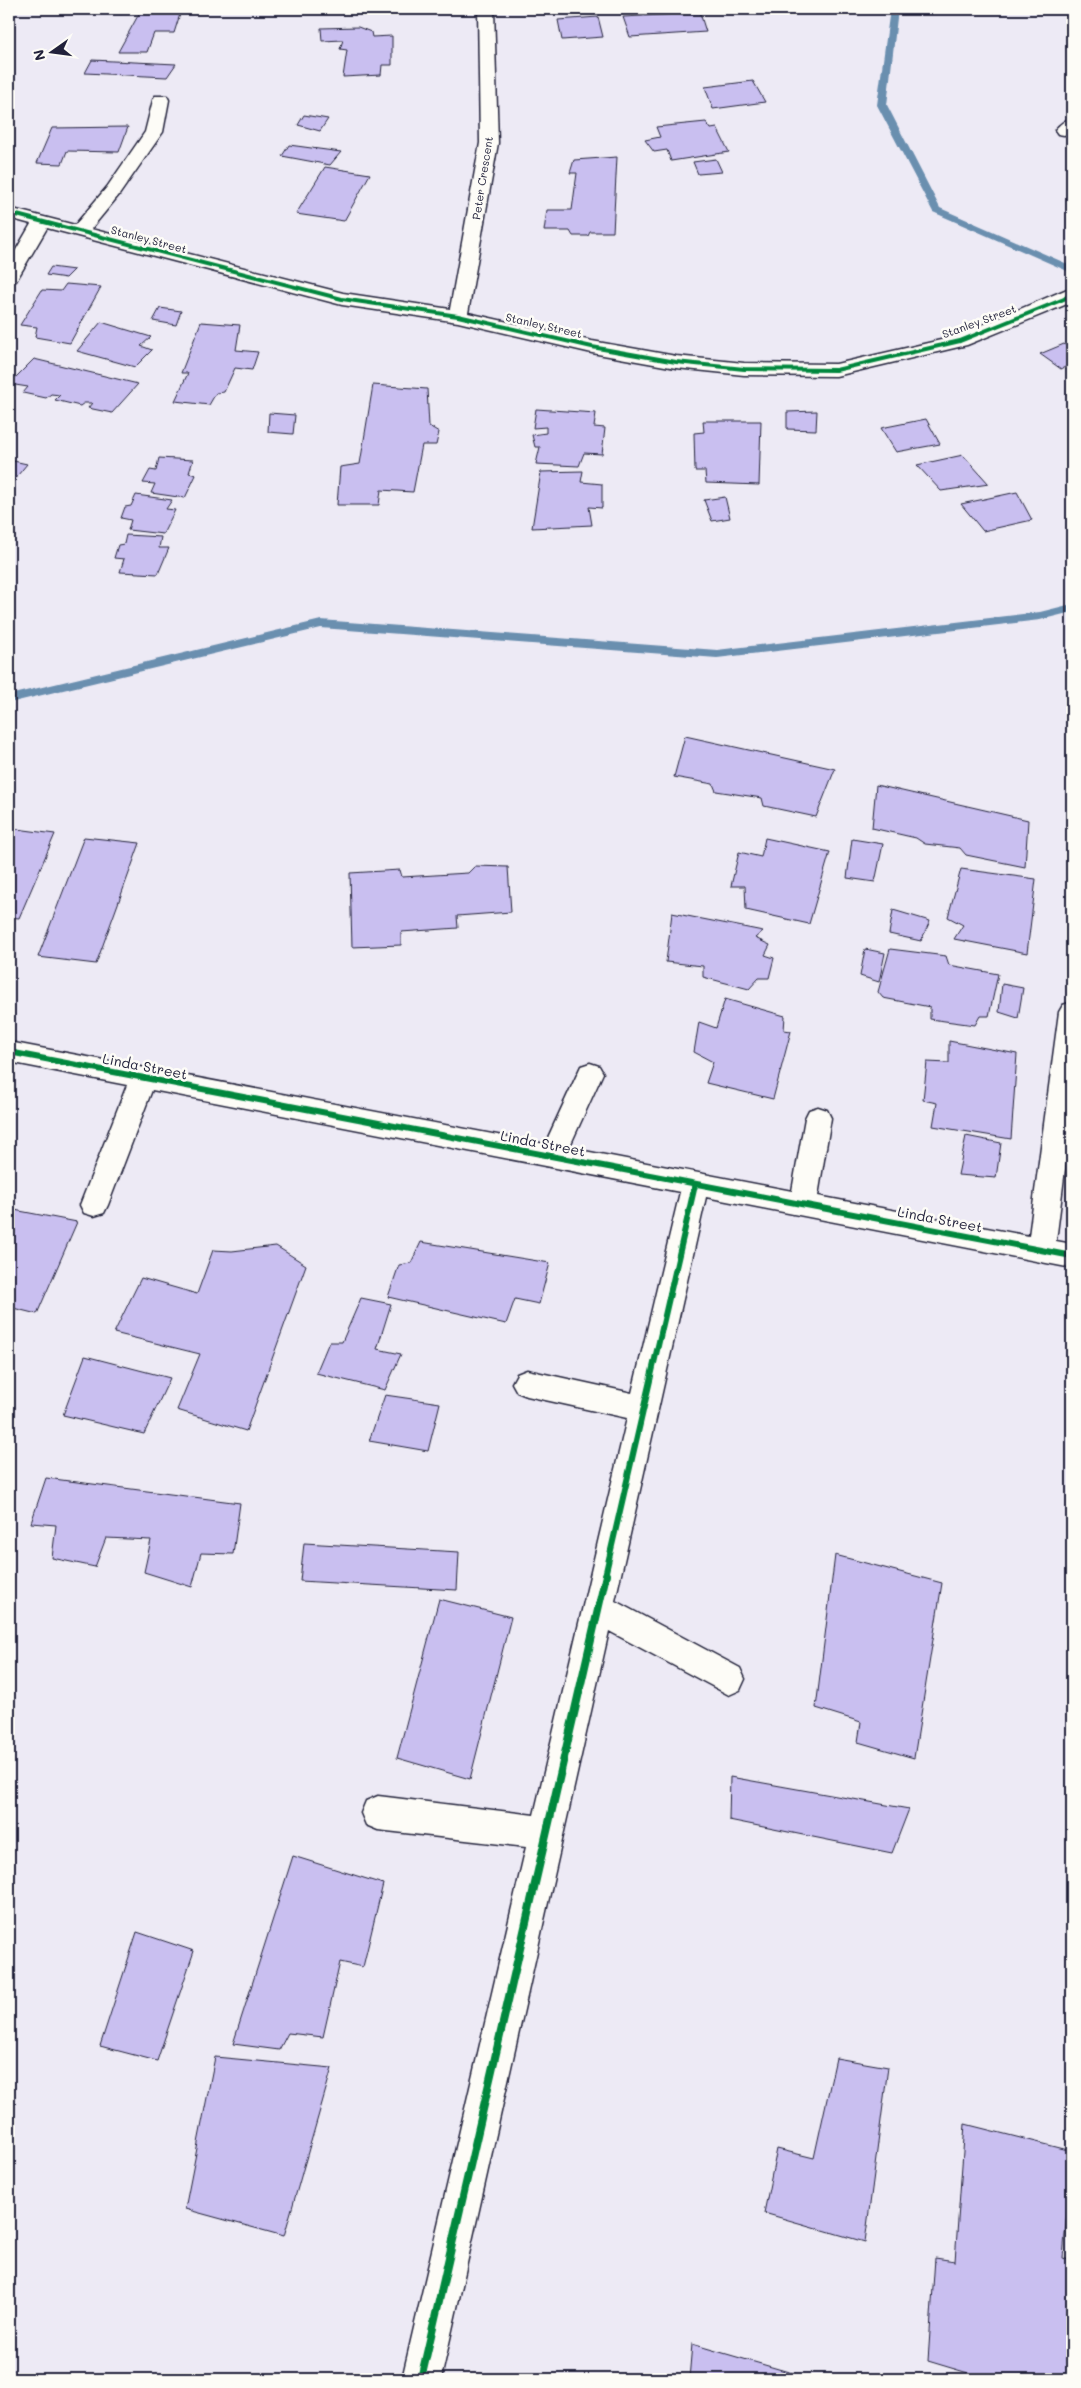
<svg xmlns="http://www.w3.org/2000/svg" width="1081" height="2388" viewBox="0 0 1081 2388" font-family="Mali,sans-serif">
  <rect width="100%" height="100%" fill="#edeaf5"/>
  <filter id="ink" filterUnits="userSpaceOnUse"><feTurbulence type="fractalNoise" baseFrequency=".02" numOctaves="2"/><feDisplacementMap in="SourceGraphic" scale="10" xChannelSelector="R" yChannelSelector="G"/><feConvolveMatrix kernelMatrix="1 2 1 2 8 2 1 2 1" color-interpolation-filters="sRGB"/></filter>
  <g filter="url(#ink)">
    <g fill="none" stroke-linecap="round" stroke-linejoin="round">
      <path fill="#6b8faf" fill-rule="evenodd" d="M 890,9 L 898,9 L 887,105 L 940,208 L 1072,266 L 1072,273 L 933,212 L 877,105 Z
        M 1072,604 L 1072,612 L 1040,620 L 717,658 L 321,628 L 9,703 L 9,695 L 321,620 L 717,650 L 1040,612 Z"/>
    </g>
    <path fill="#c9bff0" stroke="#22223b" d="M 113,9 L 137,9 L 125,9 L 122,14 L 110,12 Z
      M 181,11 L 174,33 L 154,33 L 147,52 L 118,52 L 140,12 Z
      M 700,13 L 706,32 L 630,37 L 623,17 Z
      M 598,17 L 603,37 L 562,40 L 558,20 Z
      M 358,27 L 371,32 L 372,37 L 392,36 L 392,65 L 382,65 L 381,75 L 343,77 L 347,50 L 340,49 L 343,40 L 322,41 L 321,28 Z
      M 92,60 L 176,64 L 167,77 L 85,73 Z
      M 753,81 L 765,102 L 713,109 L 705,87 Z
      M 304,115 L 328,119 L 320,131 L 298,125 Z
      M 706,122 L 711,129 L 717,128 L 729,152 L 671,161 L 667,150 L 654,152 L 645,140 L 660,137 L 656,127 Z
      M 128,127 L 119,152 L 67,151 L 62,164 L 37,163 L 52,128 Z
      M 289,145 L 341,152 L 330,165 L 282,156 Z
      M 617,157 L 613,232 L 590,232 L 588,236 L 573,236 L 570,231 L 544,231 L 547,210 L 572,210 L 577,173 L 570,173 L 574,160 Z
      M 716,159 L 722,172 L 698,174 L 693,162 Z
      M 325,167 L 370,174 L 344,221 L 296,214 Z
      M 51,267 L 74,270 L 66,278 L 46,275 Z
      M 66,284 L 101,287 L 70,343 L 35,337 L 37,327 L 20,325 L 42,290 L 61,291 Z
      M 160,308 L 181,311 L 176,325 L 153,321 Z
      M 101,322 L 151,337 L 141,346 L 152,350 L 135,367 L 77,351 Z
      M 201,322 L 240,325 L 236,350 L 258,352 L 252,370 L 235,368 L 224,392 L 216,393 L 209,405 L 175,401 L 188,373 L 181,373 Z
      M 1064,344 L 1072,350 L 1072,364 L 1061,369 L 1040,354 Z
      M 34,359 L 138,384 L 112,413 L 88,408 L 92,403 L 84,403 L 80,406 L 55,400 L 60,395 L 51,394 L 46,398 L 23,393 L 28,387 L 9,384 Z
      M 373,385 L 427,389 L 429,426 L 439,432 L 436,445 L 422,445 L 413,492 L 381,490 L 379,505 L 337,505 L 340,467 L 360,464 Z
      M 536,409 L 596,413 L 594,427 L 605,428 L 602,454 L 584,453 L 579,466 L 536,464 L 540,447 L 535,447 L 532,435 L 546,433 L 546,427 L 533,428 Z
      M 817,411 L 816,430 L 787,429 L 787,412 Z
      M 269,413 L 295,415 L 293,434 L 268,432 Z
      M 926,419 L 940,444 L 896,452 L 881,428 Z
      M 703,421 L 761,421 L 759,485 L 706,483 L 705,471 L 695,471 L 694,433 L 704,432 Z
      M 963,455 L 989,484 L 941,491 L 917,465 Z
      M 159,458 L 193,460 L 189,473 L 196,475 L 185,498 L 151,493 L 155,484 L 143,483 L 150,470 L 156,471 Z
      M 9,460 L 27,464 L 9,486 Z
      M 583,471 L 581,482 L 602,484 L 602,508 L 589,507 L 592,525 L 532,528 L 541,472 Z
      M 1017,492 L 1032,520 L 983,531 L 961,504 Z
      M 136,495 L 172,500 L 166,509 L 175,510 L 163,534 L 128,530 L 131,520 L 121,518 L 125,507 L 131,506 Z
      M 725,497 L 730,518 L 712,521 L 704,500 Z
      M 126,535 L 161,537 L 159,548 L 169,548 L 158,574 L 120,572 L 124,559 L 114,558 L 118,545 L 124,544 Z
      M 685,736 L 835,769 L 816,817 L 764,806 L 762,798 L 716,791 L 713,784 L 674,777 Z
      M 876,785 L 1028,820 L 1025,867 L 966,855 L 960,848 L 925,844 L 916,838 L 872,828 Z
      M 9,828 L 55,834 L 19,918 L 9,917 Z
      M 84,837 L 140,843 L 96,964 L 38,957 Z
      M 765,838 L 830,852 L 809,924 L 746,910 L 745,886 L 731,886 L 739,852 L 761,857 Z
      M 852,839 L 883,844 L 875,882 L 847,878 Z
      M 475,866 L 508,867 L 511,912 L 457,916 L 458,928 L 401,932 L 401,945 L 352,947 L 350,873 L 400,870 L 402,877 L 468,873 Z
      M 961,869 L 1036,879 L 1027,953 L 954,939 L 963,925 L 948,917 Z
      M 893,910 L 930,921 L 921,941 L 889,934 Z
      M 672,913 L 763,931 L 755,938 L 770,945 L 765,955 L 774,958 L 769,978 L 759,978 L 749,989 L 703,977 L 703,966 L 666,962 Z
      M 865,949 L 885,953 L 879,982 L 860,976 Z
      M 890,949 L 946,956 L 949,965 L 998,974 L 989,1016 L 980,1016 L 975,1025 L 930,1019 L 930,1007 L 883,998 L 878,992 Z
      M 1002,984 L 1023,988 L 1018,1018 L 999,1012 Z
      M 725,999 L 785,1016 L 784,1030 L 791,1031 L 773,1099 L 706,1083 L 713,1062 L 694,1052 L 699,1022 L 716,1028 Z
      M 949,1041 L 1017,1054 L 1011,1139 L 933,1126 L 937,1103 L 923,1100 L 927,1062 L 949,1063 Z
      M 966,1136 L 1001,1143 L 996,1178 L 958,1175 Z
      M 9,1209 L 77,1222 L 37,1314 L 9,1307 Z
      M 421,1242 L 550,1263 L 539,1304 L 515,1299 L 506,1324 L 388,1297 L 399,1265 L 411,1263 Z
      M 276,1246 L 306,1265 L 246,1431 L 177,1410 L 200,1354 L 114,1333 L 141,1278 L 197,1294 L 213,1250 L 232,1251 Z
      M 361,1298 L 391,1304 L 377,1349 L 401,1354 L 385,1390 L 316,1373 L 329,1342 L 342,1342 Z
      M 85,1356 L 170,1378 L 144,1434 L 63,1415 Z
      M 385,1395 L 440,1403 L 428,1451 L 369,1441 Z
      M 46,1478 L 240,1503 L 233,1554 L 201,1553 L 192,1587 L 144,1572 L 151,1540 L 106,1538 L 95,1567 L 52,1558 L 56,1525 L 31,1523 Z
      M 304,1543 L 459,1552 L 457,1590 L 300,1581 Z
      M 835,1555 L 942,1583 L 914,1758 L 858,1742 L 861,1722 L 816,1708 Z
      M 439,1599 L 511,1617 L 470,1779 L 397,1758 Z
      M 730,1777 L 909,1809 L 892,1853 L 729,1820 Z
      M 293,1856 L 383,1884 L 363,1967 L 340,1962 L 323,2037 L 288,2033 L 279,2050 L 233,2044 Z
      M 137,1932 L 194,1951 L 157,2061 L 100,2046 Z
      M 215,2057 L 332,2068 L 284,2236 L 185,2209 Z
      M 836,2058 L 888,2067 L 865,2242 L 764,2213 L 777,2149 L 814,2158 Z
      M 965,2124 L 1072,2151 L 1063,2258 L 1072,2261 L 1072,2379 L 988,2379 L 928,2361 L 935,2258 L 955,2261 Z
      M 692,2344 L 813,2379 L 689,2379 Z"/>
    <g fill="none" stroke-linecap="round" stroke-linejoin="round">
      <defs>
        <path id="minor" d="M 478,9 L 494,9 L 498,143 L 468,313 L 592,341 L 676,356 L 744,363 L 836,364 L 954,337 L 1072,287 L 1072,302 L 967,345 L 836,376 L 744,375 L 676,368 L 592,353 L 458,322 L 342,305 L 47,228 L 16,281 L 9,282 L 9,262 L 31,224 L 9,218 L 9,208 L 75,225 L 107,187 L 145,132 L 153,100 L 155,96 L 167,96 L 169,100 L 163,132 L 119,195 L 91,229 L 343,293 L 450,309 L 480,143 Z
          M 1072,118 L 1072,132 L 1064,135 L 1058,134 L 1055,130 C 1060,124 1065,120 1072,118 Z
          M 1072,1002 L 1072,1113 L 1056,1241 L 1072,1244 L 1072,1268 L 706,1197 L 615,1601 L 740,1668 L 745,1679 L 740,1690 L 729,1695 L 609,1631 L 441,2379 L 402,2379 L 526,1847 L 378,1830 L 366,1825 L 361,1813 L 366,1801 L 378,1796 L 534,1815 L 627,1418 L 527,1396 L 517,1392 L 512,1383 L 517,1374 L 527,1370 L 632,1393 L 680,1192 L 152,1090 L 108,1205 L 104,1213 L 94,1216 L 84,1213 L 80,1205 L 127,1085 L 9,1062 L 9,1042 L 545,1144 L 581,1066 L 590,1063 L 599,1066 L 603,1073 L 569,1148 L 792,1191 L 805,1118 L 809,1110 L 818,1107 L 827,1110 L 831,1118 L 818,1196 L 1029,1236 L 1059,1012 L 1063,1005 Z"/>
      </defs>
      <use href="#minor" stroke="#22223b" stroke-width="3"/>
      <use href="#minor" fill="#fdfcf7" fill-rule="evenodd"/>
      <defs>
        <path id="cycleway-far2" d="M 9,213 L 342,299 L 458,316 L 592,347 L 676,362 L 744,369 L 836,370 L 960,341 L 1064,299 L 1072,293"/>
        <path id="cycleway-far1" d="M 9,1052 L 1072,1256
          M 605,1576 L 695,1185"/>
        <path id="cycleway" d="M 421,2379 L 606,1575"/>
      </defs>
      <use href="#cycleway-far2" stroke="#fdfcf7" stroke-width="5.5"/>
      <use href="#cycleway-far1" stroke="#fdfcf7" stroke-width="9"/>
      <use href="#cycleway" stroke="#fdfcf7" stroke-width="11"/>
      <use href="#cycleway-far2" stroke="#00873e" stroke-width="4"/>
      <use href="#cycleway-far1" stroke="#00873e" stroke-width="6"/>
      <use href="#cycleway" stroke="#00873e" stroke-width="8"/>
    </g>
  </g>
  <g text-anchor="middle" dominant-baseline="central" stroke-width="5" stroke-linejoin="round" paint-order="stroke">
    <g font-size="11" fill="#22223b" stroke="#fdfcf7">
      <text transform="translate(482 178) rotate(-81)">Peter Crescent</text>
      <text transform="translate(149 239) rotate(15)">Stanley Street</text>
      <text transform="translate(979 321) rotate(-20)">Stanley Street</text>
      <text transform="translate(544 325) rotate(13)">Stanley Street</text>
    </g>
    <g font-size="14" fill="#22223b" stroke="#fdfcf7">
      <text transform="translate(145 1066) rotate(11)">Linda Street</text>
      <text transform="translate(543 1143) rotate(11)">Linda Street</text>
      <text transform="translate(940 1219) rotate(11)">Linda Street</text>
    </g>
  </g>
  <rect width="1081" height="2388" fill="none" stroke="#fdfcf7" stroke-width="30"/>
  <rect x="15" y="15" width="1051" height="2358" fill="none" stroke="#22223b" stroke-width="2" filter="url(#ink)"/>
  <g transform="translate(52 52) rotate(256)" stroke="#fdfcf7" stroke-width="4" paint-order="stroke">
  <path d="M0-4L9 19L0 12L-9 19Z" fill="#22223b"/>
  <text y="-8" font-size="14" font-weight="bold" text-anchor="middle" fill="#22223b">N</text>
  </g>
</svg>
